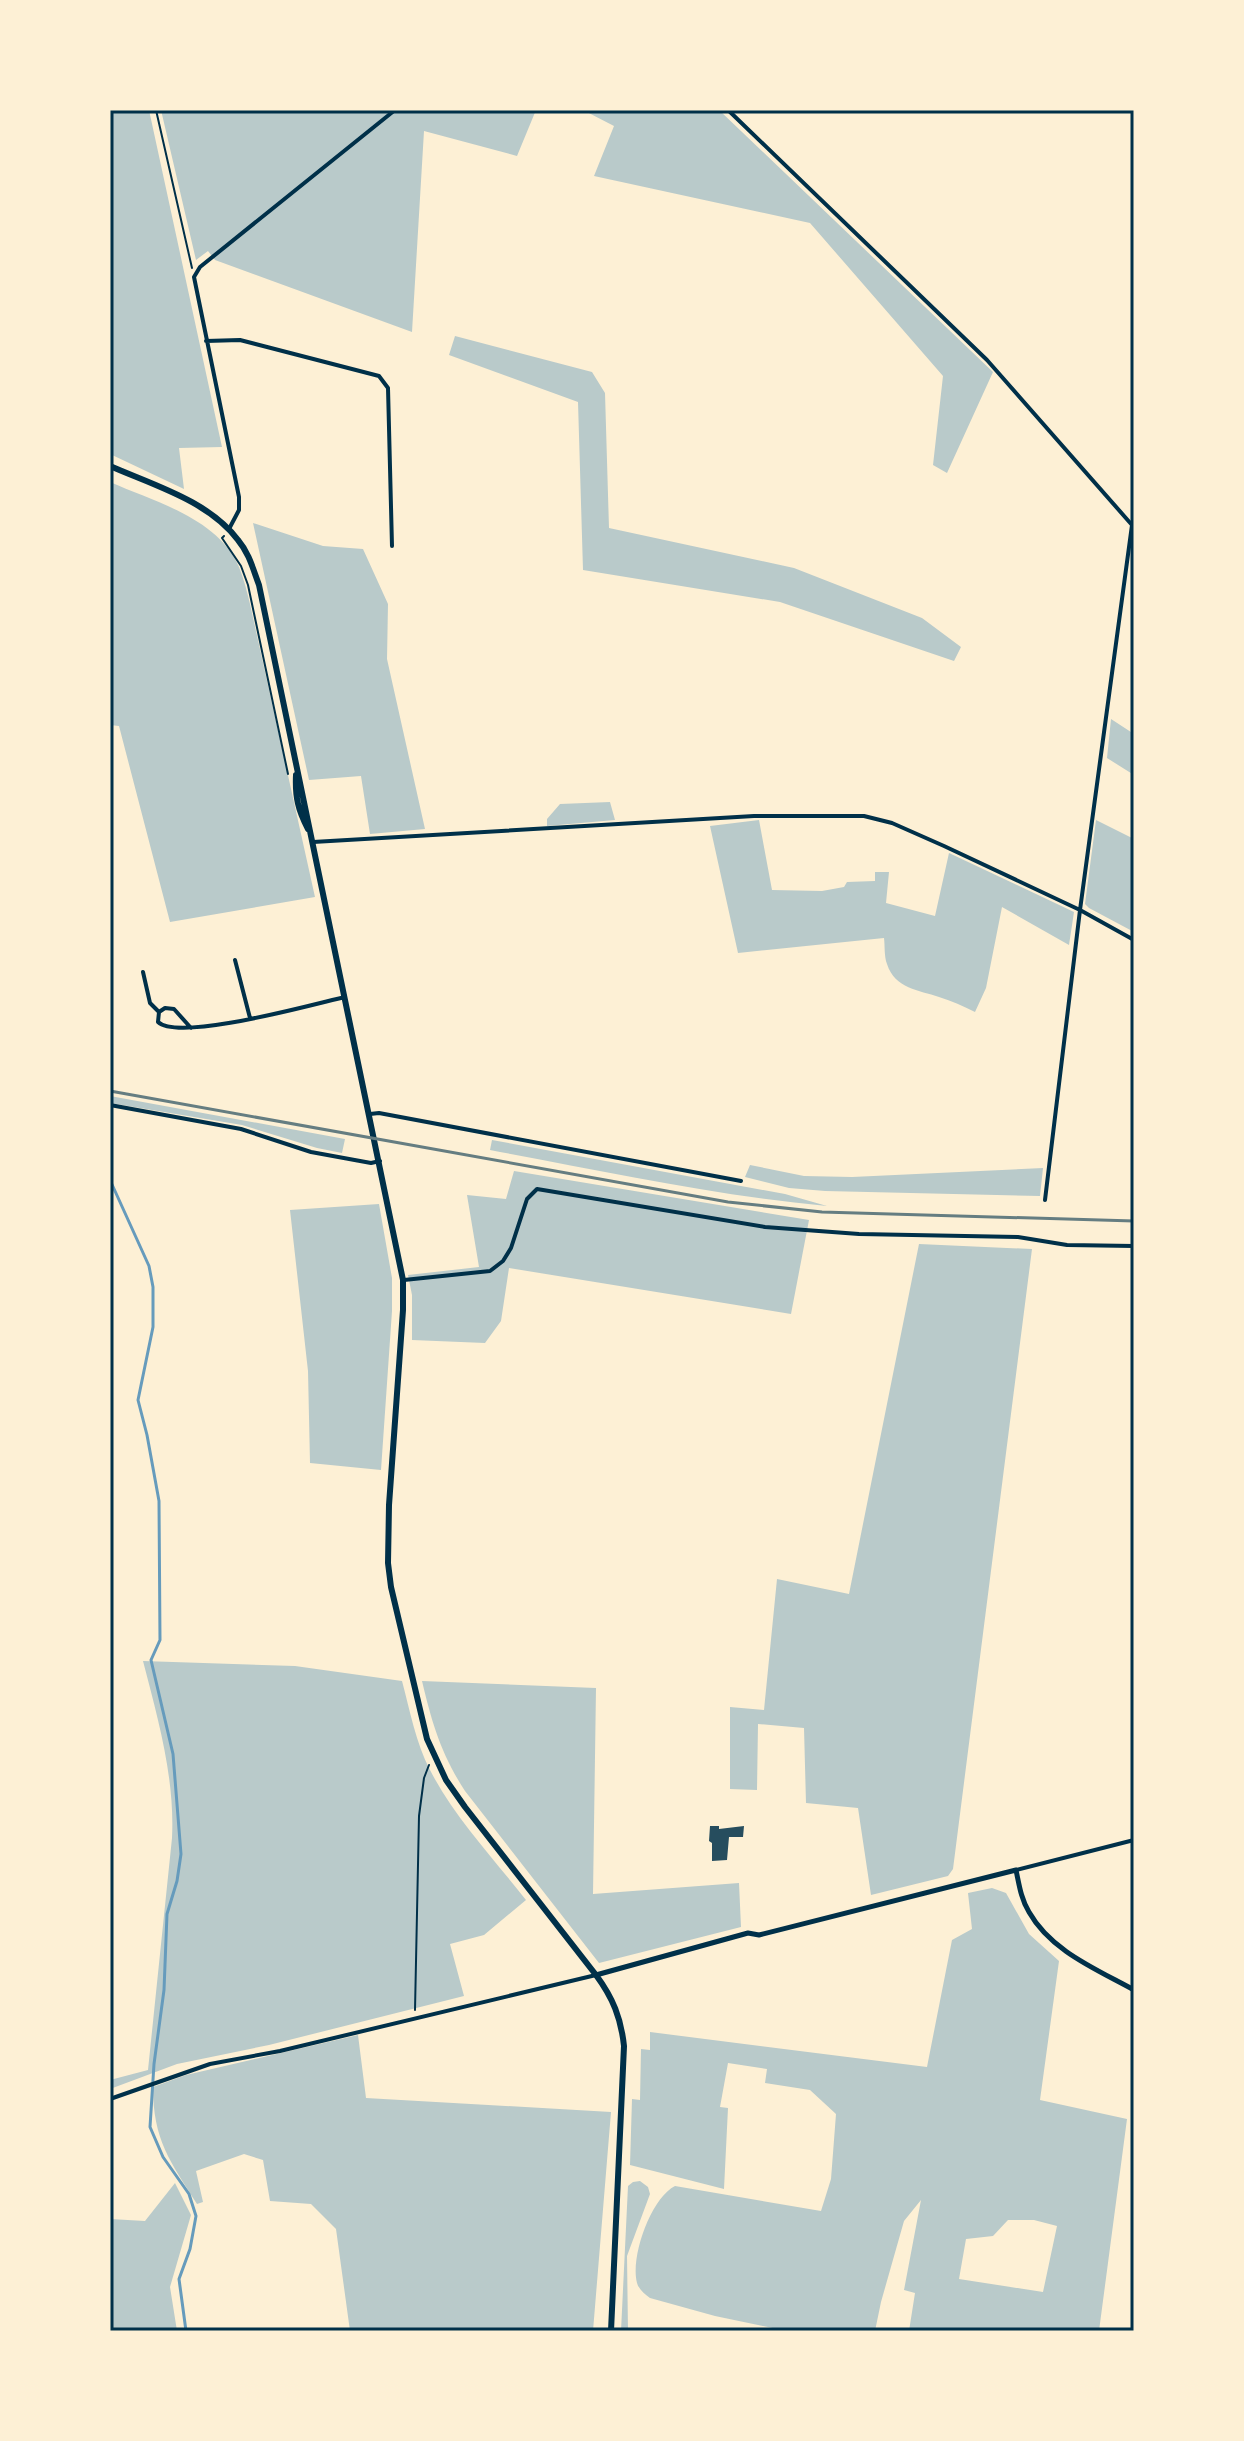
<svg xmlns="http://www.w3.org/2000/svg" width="1244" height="2441" viewBox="0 0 1244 2441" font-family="'Fira Sans Condensed',sans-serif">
  <rect width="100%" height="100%" fill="#fdf0d5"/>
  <path fill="#b9caca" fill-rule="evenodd" d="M 110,110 L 149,110 L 222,447 L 179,448 L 184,489 L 110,454 L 113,365 L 110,364 Z
    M 161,110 L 536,110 L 517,156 L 424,131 L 412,332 L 215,260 L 208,251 L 196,260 Z
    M 583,110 L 719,110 L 993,372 L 947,473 L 933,465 L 943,376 L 810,223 L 594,176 L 614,126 Z
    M 455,336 L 592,372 L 605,393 L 609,528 L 794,568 L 922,618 L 961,647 L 954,661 L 780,602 L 583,570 L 578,402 L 449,355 Z
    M 110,482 C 155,502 218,518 239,567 C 244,579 247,592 250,604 L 315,897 L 170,922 L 119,726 L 110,725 Z
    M 253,523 L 323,546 L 363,549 L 388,604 L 387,659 L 425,829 L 370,834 L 361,776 L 309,780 Z
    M 1111,719 L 1134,734 L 1134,775 L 1107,758 Z
    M 610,802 L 615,820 L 547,826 L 547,819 L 560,804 Z
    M 759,820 L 772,890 L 822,891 L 844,887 L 847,882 L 875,881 L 875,872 L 889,872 L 886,903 L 935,916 L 949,853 L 1074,912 L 1069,945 L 1002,907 L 986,988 L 975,1012 C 963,1006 952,1001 939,997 C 919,990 895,989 887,964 C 884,956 885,946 884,938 L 738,953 L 710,826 Z
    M 1096,820 L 1134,839 L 1134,932 L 1089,908 L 1085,904 Z
    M 110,1096 L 345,1139 L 342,1153 L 317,1148 L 242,1125 L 110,1103 Z
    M 492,1140 L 785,1194 L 827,1206 C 713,1195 602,1171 490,1150 Z
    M 750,1165 L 804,1176 L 852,1177 L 1043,1168 L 1040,1196 L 825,1191 L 789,1188 L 745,1177 Z
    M 514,1171 L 809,1220 L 791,1314 L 509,1268 L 501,1321 L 485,1343 L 412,1340 L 412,1295 L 408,1275 L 479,1267 L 467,1195 L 506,1199 Z
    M 379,1204 L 392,1278 L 392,1311 L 381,1470 L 310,1463 L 308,1371 L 290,1210 Z
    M 919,1244 L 1032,1249 L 953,1869 L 948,1876 L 871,1895 L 858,1808 L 806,1803 L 804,1728 L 758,1724 L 757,1790 L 730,1789 L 730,1707 L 764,1710 L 777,1579 L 849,1594 Z
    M 143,1661 L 295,1666 L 402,1681 C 410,1711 416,1743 430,1770 C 454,1817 494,1859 526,1900 L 484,1935 L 450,1944 L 464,1996 L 269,2045 L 177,2064 L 110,2089 L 110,2080 L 148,2070 L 172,1838 C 175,1778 158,1719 143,1661 Z
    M 422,1681 L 596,1688 L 593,1894 L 739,1883 L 741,1927 L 599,1963 L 465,1791 C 441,1754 432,1723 422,1681 Z
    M 992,1888 L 1006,1893 L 1029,1934 L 1059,1961 L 1040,2100 L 1127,2119 L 1099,2331 L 909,2331 L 915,2293 L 904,2290 L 921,2200 L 904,2221 L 881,2302 L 875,2331 L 787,2331 L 715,2316 L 650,2298 C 645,2294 639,2290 637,2283 C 630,2257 651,2198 675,2186 L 821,2211 L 831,2179 L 836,2114 L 810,2090 L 765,2083 L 767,2069 L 728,2063 L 720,2107 L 728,2108 L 724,2189 L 630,2165 L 632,2099 L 640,2100 L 641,2049 L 650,2050 L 650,2032 L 927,2067 L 952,1940 L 972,1929 L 968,1893 ZM 1008,2220 L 1034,2220 L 1057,2226 L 1043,2292 L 959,2279 L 966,2239 L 993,2236 Z
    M 358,2035 L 366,2098 L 611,2112 L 593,2331 L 350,2331 L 336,2229 L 311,2204 L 270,2201 L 263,2160 L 244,2154 L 196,2171 L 203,2202 L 197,2204 C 170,2161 153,2140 153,2087 L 186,2075 Z
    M 640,2181 L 648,2187 L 650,2194 L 627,2256 L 628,2331 L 621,2331 L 628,2186 L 633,2182 Z
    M 175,2183 L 191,2215 L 170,2287 L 177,2331 L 110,2331 L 110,2219 L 145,2221 Z"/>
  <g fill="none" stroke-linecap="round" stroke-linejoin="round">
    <path stroke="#669bbc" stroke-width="3" d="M 110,1180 L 149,1266 L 153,1287 L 153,1327 L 138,1400 L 147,1435 L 159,1501 L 160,1640 L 151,1660 L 173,1754 L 181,1854 L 177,1881 L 167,1914 L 164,1990 L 154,2064 L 150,2127 L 163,2157 L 189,2194 L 196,2216 L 190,2249 L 179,2279 L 186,2331"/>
  </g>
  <path fill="#264d5e" d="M 710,1826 L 719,1826 L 719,1829 L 744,1826 L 743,1837 L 729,1837 L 727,1860 L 712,1861 L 712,1843 L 709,1841 Z"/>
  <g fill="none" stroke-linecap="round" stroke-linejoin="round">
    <path stroke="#003049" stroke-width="2" d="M 156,110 L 192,268
      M 224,536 L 222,538 L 241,566 L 248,585 L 288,774
      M 415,2010 L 419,1816 L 424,1778 L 429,1765"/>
    <path stroke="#003049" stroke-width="4" d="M 728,110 L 987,360 L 1132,525
      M 206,341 L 240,340 L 379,376 L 388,388 L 392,546
      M 229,529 L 239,510 L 239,497 L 194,277 L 200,267 L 395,110
      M 313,842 L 754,816 L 864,816 L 892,823 L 944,846 L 1080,910 L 1134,940
      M 235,960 L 250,1018
      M 143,972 L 150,1003 L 159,1012
      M 191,1028 L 174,1009 L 165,1008 L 159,1012 L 158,1022 C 179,1042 314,1004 345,997
      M 110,1105 L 241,1129 L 311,1152 L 371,1163 L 380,1161
      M 370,1114 L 379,1113 L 741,1181
      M 1045,1200 L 1080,910 L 1132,525
      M 404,1280 L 490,1271 L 503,1261 L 511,1248 L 527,1199 L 537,1189 L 765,1227 L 859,1234 L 1018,1237 L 1067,1245 L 1134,1246
      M 1016,1870 L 1134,1840
      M 110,2099 L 210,2064 L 280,2051 L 596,1975"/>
    <path stroke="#003049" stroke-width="5" d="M 596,1975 L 748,1933 L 759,1935 L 1016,1870 C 1019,1884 1021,1899 1029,1912 C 1051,1951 1096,1969 1134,1990"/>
    <path stroke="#003049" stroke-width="6" d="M 110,466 C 153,485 209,501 238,540 C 249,553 253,569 259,585 L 403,1280 L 403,1310 L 389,1505 L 388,1563 L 391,1587 L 427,1739 L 446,1780 L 465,1807 L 596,1975 C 613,1998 621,2018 624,2046 L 611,2331
      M 296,775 C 295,797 298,810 308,829"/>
    <path stroke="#657d81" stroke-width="3" d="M 110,1091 L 728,1202 L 822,1212 L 1134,1221"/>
  </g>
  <rect width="1244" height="2441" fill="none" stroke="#fdf0d5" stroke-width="224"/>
  <rect x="112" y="112" width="1020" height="2217" fill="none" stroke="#003049" stroke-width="3"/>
</svg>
